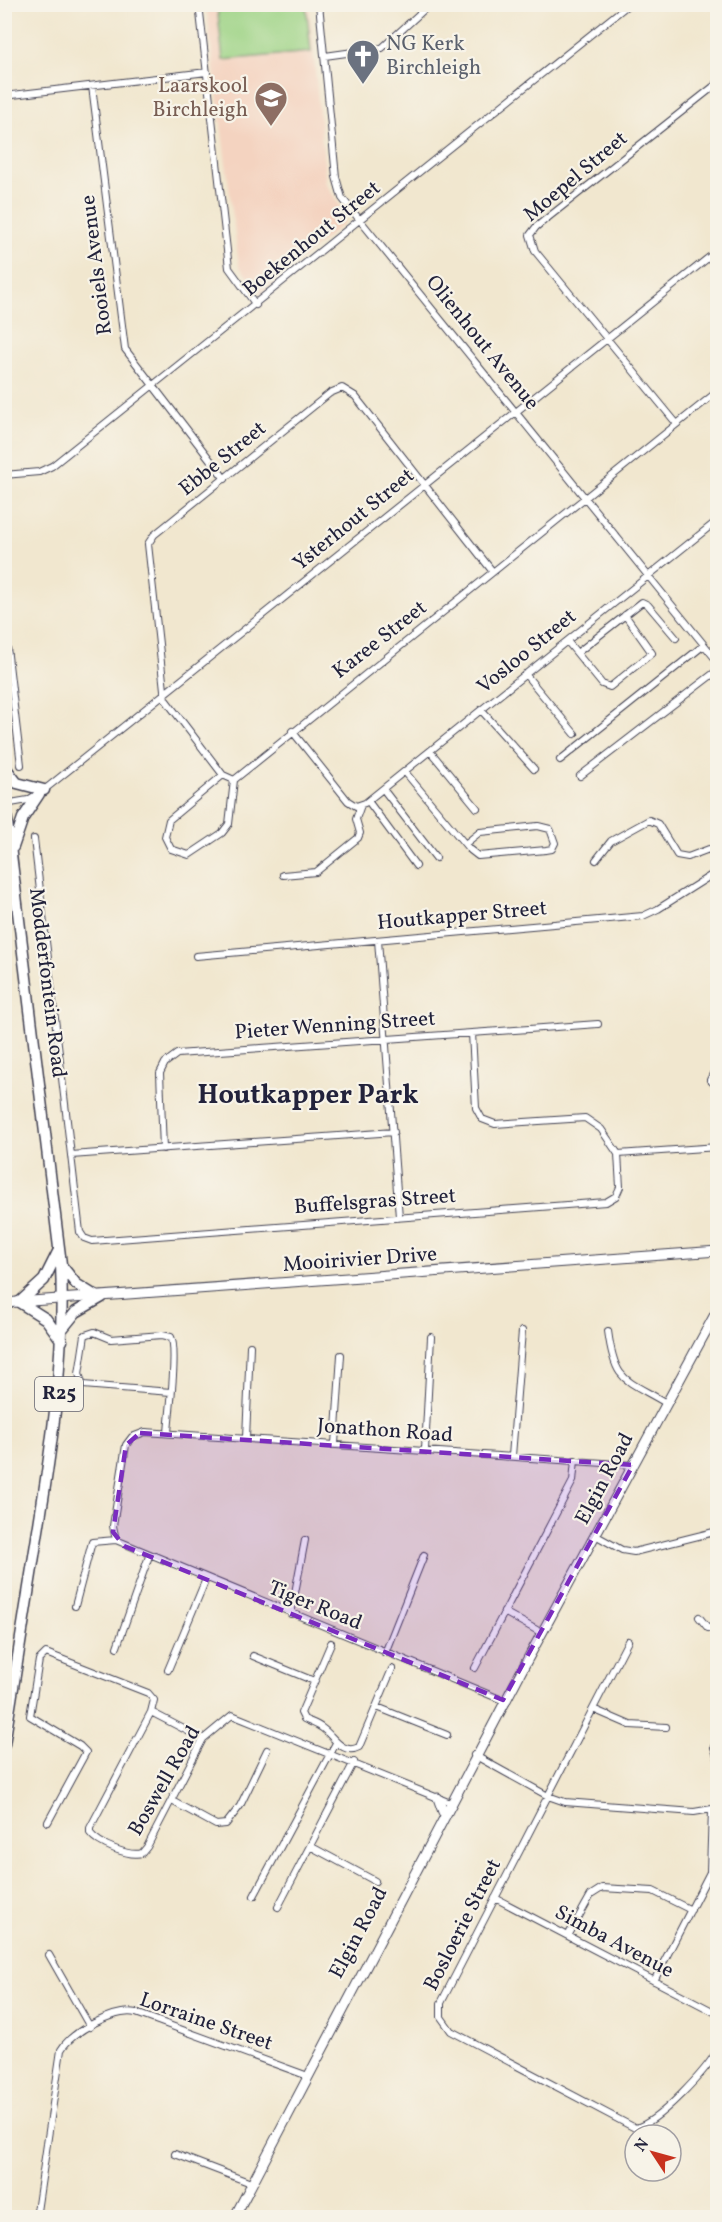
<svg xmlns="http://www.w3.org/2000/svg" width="722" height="2222" viewBox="0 0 722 2222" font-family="Vollkorn,serif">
  <rect width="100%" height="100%" fill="#f7f3e8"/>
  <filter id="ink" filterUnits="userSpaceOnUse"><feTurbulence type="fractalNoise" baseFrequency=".0167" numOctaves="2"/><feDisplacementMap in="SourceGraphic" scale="12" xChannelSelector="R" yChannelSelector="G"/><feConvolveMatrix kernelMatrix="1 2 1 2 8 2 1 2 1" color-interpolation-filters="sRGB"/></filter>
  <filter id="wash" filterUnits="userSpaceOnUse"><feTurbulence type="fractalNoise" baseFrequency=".008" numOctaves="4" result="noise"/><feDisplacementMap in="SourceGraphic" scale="24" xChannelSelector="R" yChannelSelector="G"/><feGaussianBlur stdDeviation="1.35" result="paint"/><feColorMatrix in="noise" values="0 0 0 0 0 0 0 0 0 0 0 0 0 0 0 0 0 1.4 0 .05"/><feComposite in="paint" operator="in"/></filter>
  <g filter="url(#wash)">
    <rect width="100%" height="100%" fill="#f1e7cf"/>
    <path fill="#f4d3c0" d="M 206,5 L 309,5 L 326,184 L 344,212 L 344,223 L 261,294 L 239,266 Z"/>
    <path fill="#9cd384" stroke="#5f7a60" stroke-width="1.5" d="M 217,5 L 306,5 L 311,52 L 223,60 Z"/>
  </g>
  <g filter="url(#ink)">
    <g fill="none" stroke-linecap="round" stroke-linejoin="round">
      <defs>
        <path id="street" d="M 199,4 L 229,268 L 256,305
          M 319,4 L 336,177 L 342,198 L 718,662
          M 325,56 L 382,48 L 430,4
          M 92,86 L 125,349 L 225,479
          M 4,96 L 207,72
          M 677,424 L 535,251 L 530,235 L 536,227 L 718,83
          M 4,475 L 39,472 L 52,466 L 629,4
          M 4,622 L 21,765
          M 567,641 L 602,684 L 610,687 L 652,653 L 625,615
          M 577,653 L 642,602 L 648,605 L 676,638
          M 525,674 L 575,734
          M 481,710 L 534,769
          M 292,731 L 348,801 L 356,806 L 365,803 L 718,520
          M 430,751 L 477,808
          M 560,760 L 704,645
          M 405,772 L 469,849 L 478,856 L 546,850 L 552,849 L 555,843 L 550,829 L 538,826 L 480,832 L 465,844
          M 223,775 L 169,820 L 165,837 L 171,849 L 189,855 L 222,833 L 229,824 L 234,780 L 718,391
          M 580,776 L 718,670
          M 234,780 L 223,775 L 165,699 L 148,544 L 154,535 L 330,393 L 342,388 L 355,396 L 493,572
          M 383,789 L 436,858
          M 368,801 L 416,866
          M 5,804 L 28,800 L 44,790 L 718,250
          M 34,839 L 80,1232 L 84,1238 L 92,1241 L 606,1202 L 616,1196 L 620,1187 L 618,1154
          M 596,860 L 611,841 L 649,820 L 658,824 L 677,855 L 688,857 L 709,849 L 718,857
          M 715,872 L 718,904
          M 283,875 L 316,872 L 358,838 L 360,833 L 356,819 L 361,805
          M 378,940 L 399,1217
          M 196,956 L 643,916 L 658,909 L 718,871
          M 718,972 L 718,983
          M 472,1033 L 476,1108 L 482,1119 L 495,1124 L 585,1118 L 601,1129 L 618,1154
          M 718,1064 L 710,1080 L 718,1087
          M 163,1149 L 160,1073 L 165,1063 L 177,1054 L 598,1024
          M 618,1154 L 718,1147
          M 71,1155 L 394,1132
          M 608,1331 C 615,1383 624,1378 666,1403
          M 168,1433 C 169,1416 178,1349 171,1337 L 162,1335 L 111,1339 L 94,1332 L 85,1335 L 79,1374 L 83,1385 L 171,1392
          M 246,1438 L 250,1346
          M 335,1444 L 341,1355
          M 425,1450 L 431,1337
          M 512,1456 L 522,1331
          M 595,1535 L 622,1550 L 634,1552 L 718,1531
          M 116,1540 L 113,1526 L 126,1445 L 132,1437 L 145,1432 L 633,1465
          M 116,1540 L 507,1702
          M 75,1606 L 92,1542 L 116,1540
          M 504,1612 L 542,1633
          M 291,1614 L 305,1540
          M 699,1617 L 708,1628 L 718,1629
          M 628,1641 L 441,2003 L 441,2017 L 451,2031 L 635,2128 C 658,2123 707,2070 718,2049
          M 331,1643 L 301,1713 L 304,1719 C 310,1722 317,1724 322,1728 C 333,1735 342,1756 359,1747 L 392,1669
          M 117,1647 L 149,1556
          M 385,1653 L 424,1555
          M 253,1656 L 314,1681
          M 475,1668 L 573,1481 L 575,1460
          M 168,1670 L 206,1579
          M 377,1707 L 447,1735
          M 593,1709 L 630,1725 L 666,1727
          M 151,1712 L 203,1739
          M 714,1747 L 718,1759
          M 474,1755 L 548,1796 L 565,1802 L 694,1812 L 718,1808
          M 172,1801 L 216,1825 L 226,1824 L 240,1806 L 267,1750
          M 48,1822 L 86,1752 L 80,1746 L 30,1716 L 39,1660 L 46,1653 L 148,1693 L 154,1700 L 151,1712 L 90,1828 L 90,1833 C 98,1844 129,1857 142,1853 L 147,1847 L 203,1739 L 232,1715 L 453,1804
          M 310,1846 L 375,1881
          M 254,1896 L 336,1743
          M 495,1898 L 718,2014
          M 278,1907 L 354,1762
          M 568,1936 L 591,1895 L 602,1888 L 653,1891 L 691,1910
          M 49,1955 L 90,2027
          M 654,1981 L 710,1872 L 712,1810
          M 175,2154 L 251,2183
          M 36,2218 L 61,2050 C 71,2032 115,2008 136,2013 L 308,2076"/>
        <path id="secondary" d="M 4,1303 L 718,1251
          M 438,1798 L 443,1812
          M 234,2218 L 524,1666 L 718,1309"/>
        <path id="primary" d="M 4,766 L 17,783 L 44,790
          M 4,797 L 61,1264 C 65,1358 52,1444 37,1537 C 26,1606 15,1675 4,1744
          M 13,847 L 23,818 L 39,794
          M 61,1265 L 76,1284 L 97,1297
          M 21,1301 L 44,1280 L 58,1252
          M 19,1302 L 46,1319 L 62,1341
          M 63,1328 L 76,1312 L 102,1297"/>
      </defs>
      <use href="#street" stroke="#414051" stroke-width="8"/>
      <use href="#secondary" stroke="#414051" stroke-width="11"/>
      <use href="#primary" stroke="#414051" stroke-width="13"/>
      <use href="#street" stroke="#fff" stroke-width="6"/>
      <use href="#secondary" stroke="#fff" stroke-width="9"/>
      <use href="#primary" stroke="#fff" stroke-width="10"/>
    </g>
  </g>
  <path fill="#7b2cbf" fill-opacity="0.2" stroke="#7b2cbf" stroke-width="4.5" stroke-dasharray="12 8" stroke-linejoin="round" d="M 140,1433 L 633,1465 L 503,1700 L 124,1546 L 113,1532 L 126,1445 Z"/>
  <defs>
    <symbol id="church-pin" viewBox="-11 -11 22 30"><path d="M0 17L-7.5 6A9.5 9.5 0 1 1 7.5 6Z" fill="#6b7280" stroke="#f7f3e8"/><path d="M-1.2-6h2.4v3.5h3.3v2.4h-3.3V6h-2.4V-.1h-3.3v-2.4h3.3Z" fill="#fff"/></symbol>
    <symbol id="school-pin" viewBox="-11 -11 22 30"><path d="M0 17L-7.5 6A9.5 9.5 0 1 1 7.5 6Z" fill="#8d6e63" stroke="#f7f3e8"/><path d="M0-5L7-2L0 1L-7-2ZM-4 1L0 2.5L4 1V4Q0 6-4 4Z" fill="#fff"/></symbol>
  </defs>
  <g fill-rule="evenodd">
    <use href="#church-pin" x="344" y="37" width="38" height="52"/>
    <use href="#school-pin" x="252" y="79" width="38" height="52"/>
  </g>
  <g text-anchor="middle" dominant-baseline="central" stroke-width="4.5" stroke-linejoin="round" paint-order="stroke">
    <rect fill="#f7f3e8" stroke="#62616f" stroke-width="1.5" x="35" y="1377" width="48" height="34" rx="4.5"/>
    <g font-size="20" font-weight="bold" fill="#22223b">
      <text x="59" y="1394">R25</text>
    </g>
    <g font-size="21" fill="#5b616d" stroke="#f7f3e8" text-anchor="start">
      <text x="386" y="44">NG Kerk<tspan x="386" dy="24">Birchleigh</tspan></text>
    </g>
    <g font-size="21" fill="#785e54" stroke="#f7f3e8" text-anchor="end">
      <text x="248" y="86">Laarskool<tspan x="248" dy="24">Birchleigh</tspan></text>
    </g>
    <g font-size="21" fill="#22223b" stroke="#f7f3e8">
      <text transform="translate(576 177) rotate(-40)">Moepel Street</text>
      <text transform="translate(312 239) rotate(-39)">Boekenhout Street</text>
      <text transform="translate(97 265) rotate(-97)">Rooiels Avenue</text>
      <text transform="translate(482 343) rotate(51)">Olienhout Avenue</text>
      <text transform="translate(223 459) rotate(-39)">Ebbe Street</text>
      <text transform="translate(354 520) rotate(-39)">Ysterhout Street</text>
      <text transform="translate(380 640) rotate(-38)">Karee Street</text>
      <text transform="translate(527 652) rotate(-39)">Vosloo Street</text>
      <text transform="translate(462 916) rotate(-5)">Houtkapper Street</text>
      <text transform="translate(47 983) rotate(83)">Modderfontein Road</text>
      <text transform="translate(335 1026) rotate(-4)">Pieter Wenning Street</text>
      <text transform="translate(375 1202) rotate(-4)">Buffelsgras Street</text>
      <text transform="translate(360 1260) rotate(-4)">Mooirivier Drive</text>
      <text transform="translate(385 1431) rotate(4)">Jonathon Road</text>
      <text transform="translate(605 1479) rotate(-62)">Elgin Road</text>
      <text transform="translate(315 1606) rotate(22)">Tiger Road</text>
      <text transform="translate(165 1781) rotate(-60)">Boswell Road</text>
      <text transform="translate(463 1925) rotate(-63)">Bosloerie Street</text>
      <text transform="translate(359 1933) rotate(-62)">Elgin Road</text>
      <text transform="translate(614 1942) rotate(28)">Simba Avenue</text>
      <text transform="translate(206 2022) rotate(19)">Lorraine Street</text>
    </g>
    <g font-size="27" font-weight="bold" fill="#22223b" stroke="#f7f3e8">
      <text x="308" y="1096">Houtkapper Park</text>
    </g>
  </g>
  <rect width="722" height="2222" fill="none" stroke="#f7f3e8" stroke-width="24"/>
  <g transform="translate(653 2153) rotate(306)"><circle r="28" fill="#f7f3e8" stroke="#a29fa3" stroke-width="1.5"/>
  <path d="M0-4.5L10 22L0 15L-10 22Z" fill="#c8321e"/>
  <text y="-9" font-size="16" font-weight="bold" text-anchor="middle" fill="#22223b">N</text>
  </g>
</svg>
